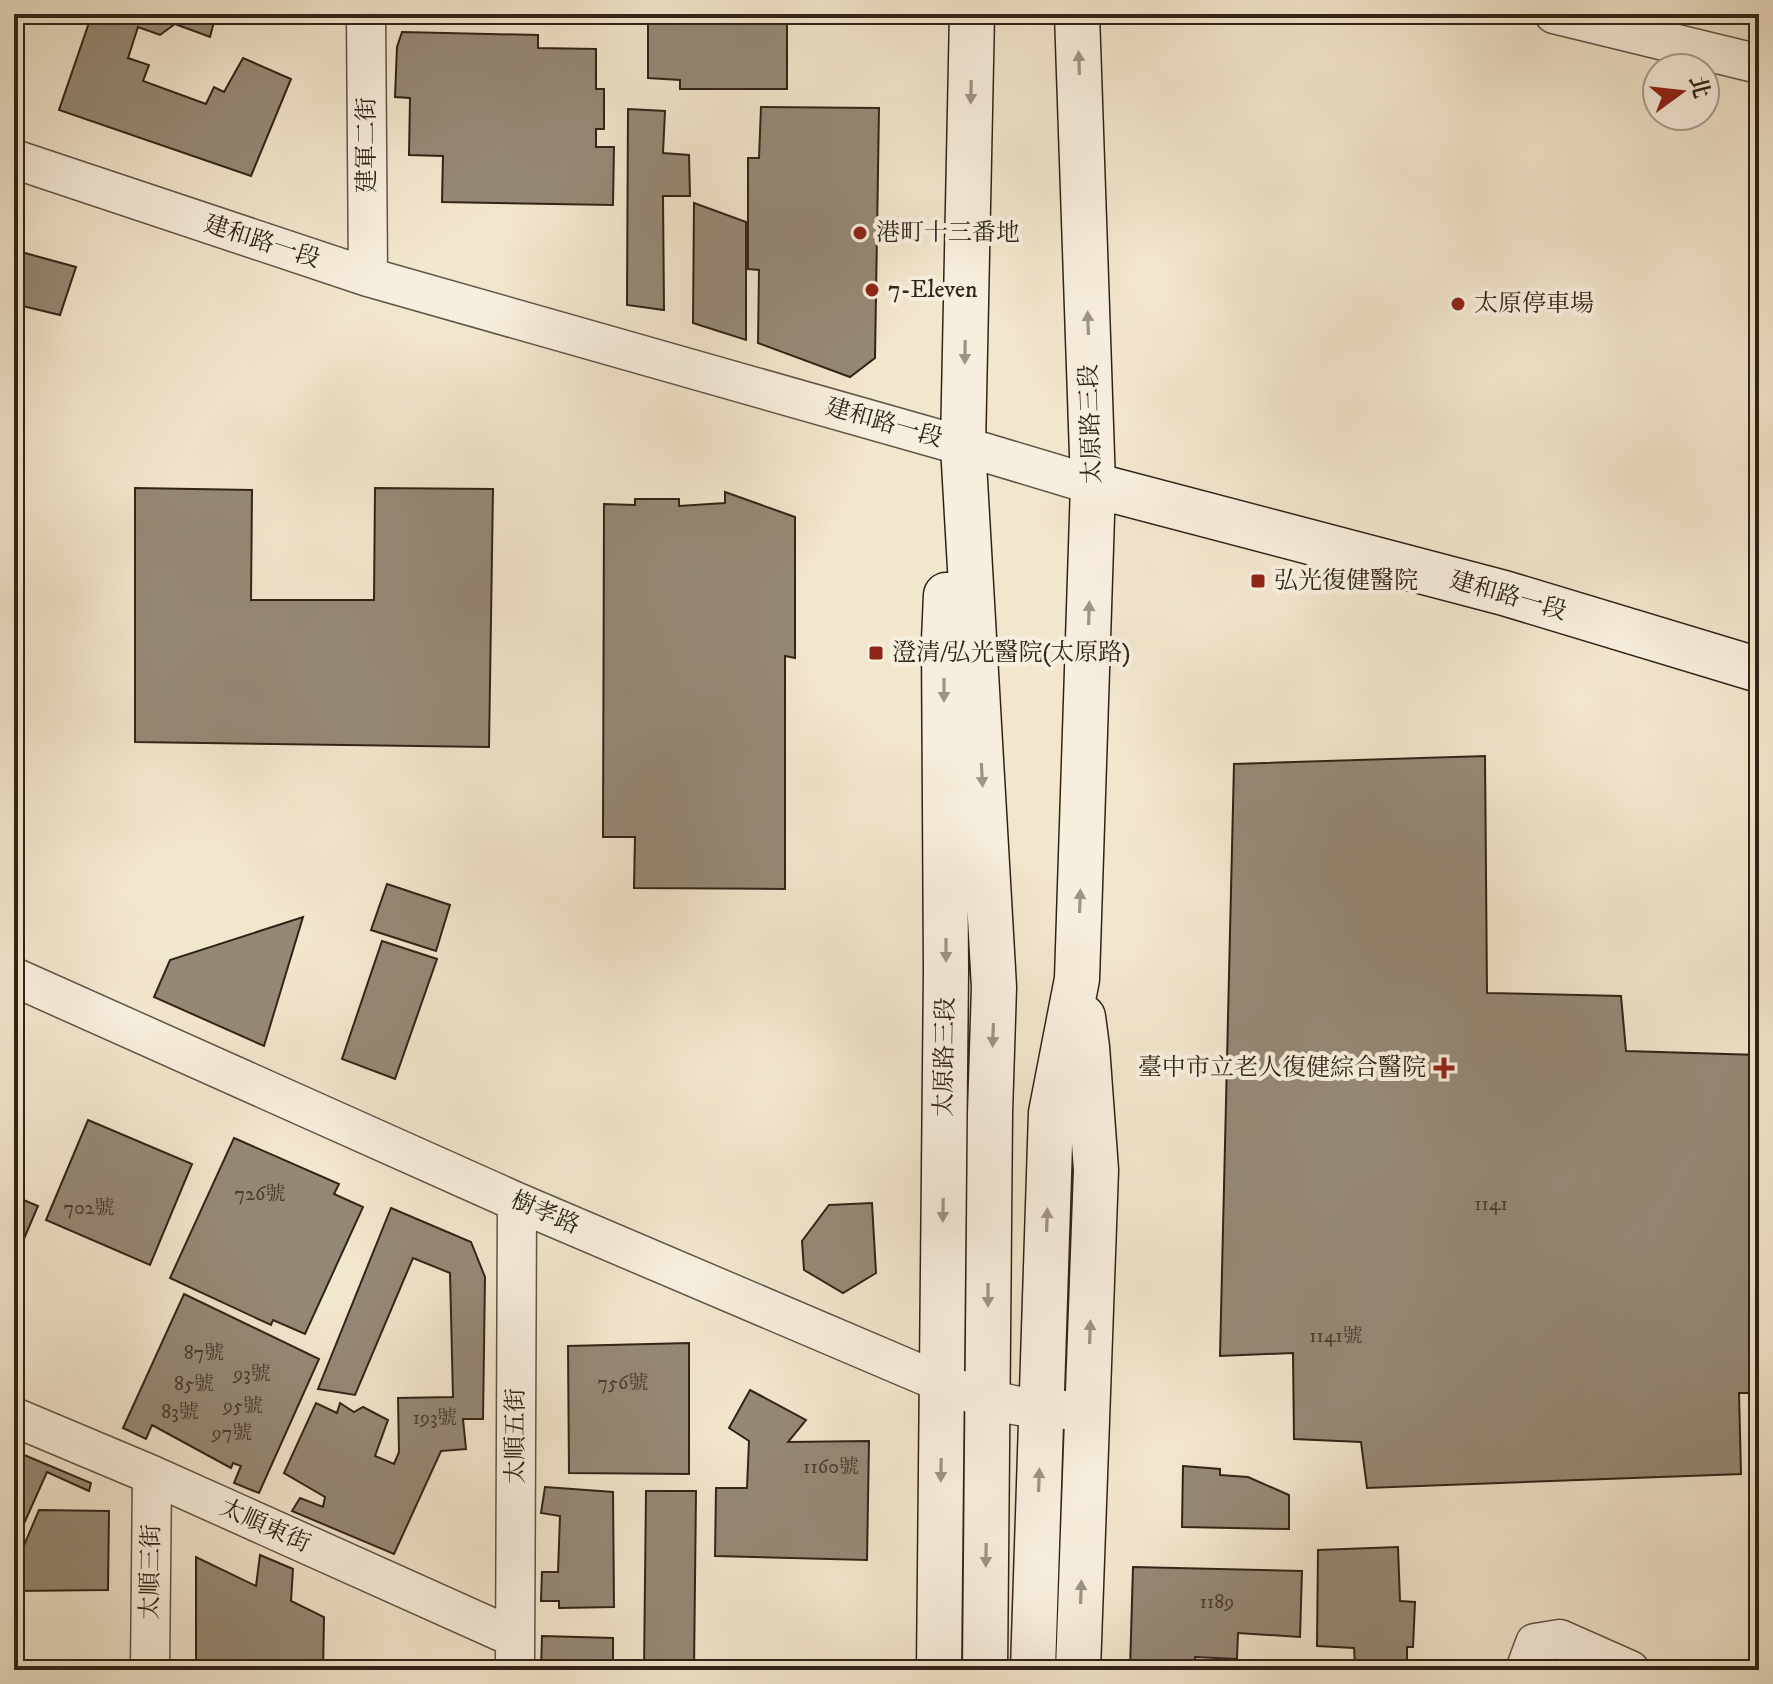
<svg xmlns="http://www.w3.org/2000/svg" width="1773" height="1684" viewBox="0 0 1773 1684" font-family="'IM FELL DW Pica','Noto Serif TC',serif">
  <rect width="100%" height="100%" fill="#f2e6cd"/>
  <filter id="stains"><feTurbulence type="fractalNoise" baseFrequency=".0025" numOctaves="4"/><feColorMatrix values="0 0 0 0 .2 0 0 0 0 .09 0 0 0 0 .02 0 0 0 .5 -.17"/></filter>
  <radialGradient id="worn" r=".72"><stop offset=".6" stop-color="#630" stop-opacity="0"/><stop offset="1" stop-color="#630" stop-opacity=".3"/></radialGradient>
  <path fill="#958976" stroke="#312417" stroke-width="2" d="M 92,14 L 216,14 L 210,37 L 175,24 L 160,35 L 138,27 L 128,58 L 149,65 L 143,81 L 206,104 L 214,87 L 224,92 L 243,58 L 291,79 L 251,176 L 59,110 Z
    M 648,14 L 787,14 L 787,89 L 680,89 L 680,80 L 648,78 Z
    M 402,32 L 538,35 L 538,48 L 596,49 L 596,89 L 604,89 L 604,129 L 596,129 L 596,147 L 614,147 L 613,205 L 442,202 L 443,156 L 409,155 L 410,98 L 395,97 L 397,47 Z
    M 761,107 L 879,108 L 875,358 L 850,377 L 758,343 L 759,270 L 748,269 L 748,158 L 759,158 Z
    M 628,109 L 665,111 L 663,153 L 689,155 L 690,196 L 663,196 L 664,310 L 627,305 Z
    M 694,203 L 746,222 L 746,340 L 693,323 Z
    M 14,250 L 76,267 L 60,315 L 14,304 Z
    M 135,488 L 252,490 L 251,600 L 374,600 L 375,488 L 493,489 L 489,747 L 135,742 Z
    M 725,492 L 795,517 L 795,658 L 785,656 L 785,889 L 634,888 L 635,837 L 603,837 L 604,504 L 635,505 L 635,499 L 679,499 L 679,506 L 725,503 Z
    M 1485,756 L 1487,993 L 1621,996 L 1626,1051 L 1759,1055 L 1759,1393 L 1739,1393 L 1741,1474 L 1367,1488 L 1361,1442 L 1294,1439 L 1293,1353 L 1220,1356 L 1234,764 Z
    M 387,884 L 450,905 L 436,951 L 371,930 Z
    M 303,917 L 264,1046 L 154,997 L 170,960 Z
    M 382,941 L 437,959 L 395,1079 L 342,1059 Z
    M 88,1120 L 192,1164 L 150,1265 L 46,1220 Z
    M 234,1138 L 339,1184 L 334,1194 L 363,1207 L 305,1334 L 273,1320 L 271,1325 L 170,1278 Z
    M 14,1196 L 38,1206 L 14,1262 Z
    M 872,1203 L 876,1273 L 843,1293 L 804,1270 L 802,1241 L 829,1205 Z
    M 391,1208 L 471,1242 L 485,1277 L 483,1419 L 463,1419 L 466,1449 L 441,1451 L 394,1554 L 292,1511 L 300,1498 L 323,1507 L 325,1497 L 284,1473 L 316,1403 L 337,1413 L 340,1403 L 354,1412 L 363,1407 L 388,1420 L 375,1456 L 394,1464 L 399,1452 L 398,1398 L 453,1397 L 450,1273 L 413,1258 L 355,1395 L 318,1389 Z
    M 184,1294 L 319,1359 L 259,1493 L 234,1483 L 241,1466 L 233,1463 L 231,1468 L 152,1425 L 146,1439 L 123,1428 Z
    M 689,1343 L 689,1474 L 569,1473 L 568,1346 Z
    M 750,1390 L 806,1420 L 788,1442 L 869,1441 L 867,1560 L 715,1556 L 716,1488 L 747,1488 L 749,1441 L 729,1428 Z
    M 17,1452 L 91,1483 L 89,1491 L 47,1472 L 14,1546 L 14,1459 Z
    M 1183,1466 L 1220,1469 L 1220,1475 L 1248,1477 L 1289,1495 L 1289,1529 L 1182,1527 Z
    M 545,1487 L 613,1492 L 614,1607 L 559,1608 L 559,1601 L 541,1601 L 542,1572 L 558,1572 L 560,1516 L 541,1513 Z
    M 646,1491 L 696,1491 L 694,1670 L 644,1670 Z
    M 39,1510 L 109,1511 L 108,1590 L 14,1591 L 14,1569 Z
    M 1398,1547 L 1400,1601 L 1415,1602 L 1413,1647 L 1407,1647 L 1407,1666 L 1355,1664 L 1354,1648 L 1317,1646 L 1318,1550 Z
    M 260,1555 L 293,1569 L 291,1601 L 324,1617 L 323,1670 L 196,1670 L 196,1557 L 256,1586 Z
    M 1133,1567 L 1302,1571 L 1300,1637 L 1238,1633 L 1237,1659 L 1195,1657 L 1196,1670 L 1130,1670 Z
    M 542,1636 L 613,1638 L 613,1670 L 541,1670 Z"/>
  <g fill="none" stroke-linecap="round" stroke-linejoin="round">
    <defs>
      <path id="street" d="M 366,14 L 368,277
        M 1554,14 L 1759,64
        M 14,159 L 368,277 L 963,446 L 1093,485
        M 14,977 L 517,1202 L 942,1383 C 987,1400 1020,1410 1069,1410
        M 14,1417 L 152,1475 L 515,1638
        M 150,1670 L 152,1475
        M 515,1670 L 517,1202
        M 1525,1670 L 1535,1643 L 1560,1639 L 1630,1670"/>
      <path id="secondary" d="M 972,14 L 963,446 L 994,987 L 990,1113 L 985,1670
        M 1093,485 L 1504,593 L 1759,670
        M 939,1670 L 946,970 L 944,640 L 946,595
        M 1033,1670 L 1051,1113 L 1077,979 L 1093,485 L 1077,14
        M 1078,1670 L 1096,1170 L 1087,1047 L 1083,1017"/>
    </defs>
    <use href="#street" stroke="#615444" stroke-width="41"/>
    <use href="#secondary" stroke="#312417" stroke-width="47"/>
    <use href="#street" stroke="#f7efde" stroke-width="38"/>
    <use href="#secondary" stroke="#f7efde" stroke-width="44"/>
  </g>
  <defs><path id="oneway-solid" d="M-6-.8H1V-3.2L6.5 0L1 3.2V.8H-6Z" transform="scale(2)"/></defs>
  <g fill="#9e9484">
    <use href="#oneway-solid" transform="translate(1079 63) rotate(-92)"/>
    <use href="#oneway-solid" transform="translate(971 92) rotate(91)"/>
    <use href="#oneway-solid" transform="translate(1088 323) rotate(-92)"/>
    <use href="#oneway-solid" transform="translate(965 352) rotate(91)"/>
    <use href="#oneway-solid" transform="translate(1089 613) rotate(-88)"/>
    <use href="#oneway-solid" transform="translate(944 690) rotate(90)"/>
    <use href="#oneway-solid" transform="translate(982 775) rotate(87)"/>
    <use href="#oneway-solid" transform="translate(1080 901) rotate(-88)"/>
    <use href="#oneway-solid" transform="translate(946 950) rotate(90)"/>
    <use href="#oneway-solid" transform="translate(993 1035) rotate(92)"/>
    <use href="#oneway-solid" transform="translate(943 1210) rotate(91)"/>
    <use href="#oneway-solid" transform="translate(1047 1220) rotate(-88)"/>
    <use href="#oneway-solid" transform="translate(988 1295) rotate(90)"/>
    <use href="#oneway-solid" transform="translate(1090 1332) rotate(-88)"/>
    <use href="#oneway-solid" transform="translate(941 1470) rotate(91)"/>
    <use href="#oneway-solid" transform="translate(1039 1480) rotate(-88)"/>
    <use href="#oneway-solid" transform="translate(986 1555) rotate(91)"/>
    <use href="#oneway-solid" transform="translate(1081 1592) rotate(-88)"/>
  </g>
  <g fill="#8f2418" stroke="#f7efde" stroke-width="3">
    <circle cx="860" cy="233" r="8"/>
    <circle cx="872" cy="290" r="8"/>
    <circle cx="1458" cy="304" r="8"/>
    <rect x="1250" y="573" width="16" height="16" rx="4"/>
    <rect x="868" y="645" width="16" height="16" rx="4"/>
    <path d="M1440 1056h8v8h8v8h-8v8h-8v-8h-8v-8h8z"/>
  </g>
  <g text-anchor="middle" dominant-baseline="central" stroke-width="8" stroke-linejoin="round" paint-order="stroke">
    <g font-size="20" fill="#4a3d2f">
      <text x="260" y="1194">726號</text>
      <text x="1491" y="1204">1141</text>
      <text x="89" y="1208">702號</text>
      <text x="1336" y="1336">1141號</text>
      <text x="204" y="1353">87號</text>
      <text x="252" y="1374">93號</text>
      <text x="623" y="1383">756號</text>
      <text x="194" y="1384">85號</text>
      <text x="243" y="1406">95號</text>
      <text x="180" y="1412">83號</text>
      <text x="435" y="1418">193號</text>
      <text x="232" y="1433">97號</text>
      <text x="831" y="1467">1160號</text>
      <text x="1217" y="1602">1189</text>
    </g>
    <g font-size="24" fill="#312417" stroke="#f7efde">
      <text transform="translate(367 145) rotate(-90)">建軍二街</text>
      <text transform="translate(262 242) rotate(18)">建和路一段</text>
      <text transform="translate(884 423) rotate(16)">建和路一段</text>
      <text transform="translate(1091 424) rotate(-92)">太原路三段</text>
      <text transform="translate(1508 596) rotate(16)">建和路一段</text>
      <text transform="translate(945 1057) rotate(-89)">太原路三段</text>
      <text transform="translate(545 1213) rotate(23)">樹孝路</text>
      <text transform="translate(516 1436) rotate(-90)">太順五街</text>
      <text transform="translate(265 1526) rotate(24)">太順東街</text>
      <text transform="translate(151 1572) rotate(-89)">太順三街</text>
    </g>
    <g font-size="24" fill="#312417" stroke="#f7efde" text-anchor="start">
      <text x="876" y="233">港町十三番地</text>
      <text x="888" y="290">7-Eleven</text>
      <text x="1474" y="304">太原停車場</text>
      <text x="1274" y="581">弘光復健醫院</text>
      <text x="892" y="653">澄清/弘光醫院(太原路)</text>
      <text x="1426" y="1068" text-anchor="end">臺中市立老人復健綜合醫院</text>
    </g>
  </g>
  <rect width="1773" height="1684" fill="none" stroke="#f2e6cd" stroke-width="48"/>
  <rect x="16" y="16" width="1741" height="1652" fill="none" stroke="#312417" stroke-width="4"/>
  <rect x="24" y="24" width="1725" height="1636" fill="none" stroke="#312417" stroke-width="2"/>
  <g transform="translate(1681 92) rotate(75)"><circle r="38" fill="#f7efde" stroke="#a89e8e" stroke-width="2"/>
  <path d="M0-6L14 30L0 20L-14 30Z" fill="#8f2418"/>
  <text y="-12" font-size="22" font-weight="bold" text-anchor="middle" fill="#312417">北</text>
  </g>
  <rect width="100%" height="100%" filter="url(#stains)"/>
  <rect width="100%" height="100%" fill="url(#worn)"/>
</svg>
